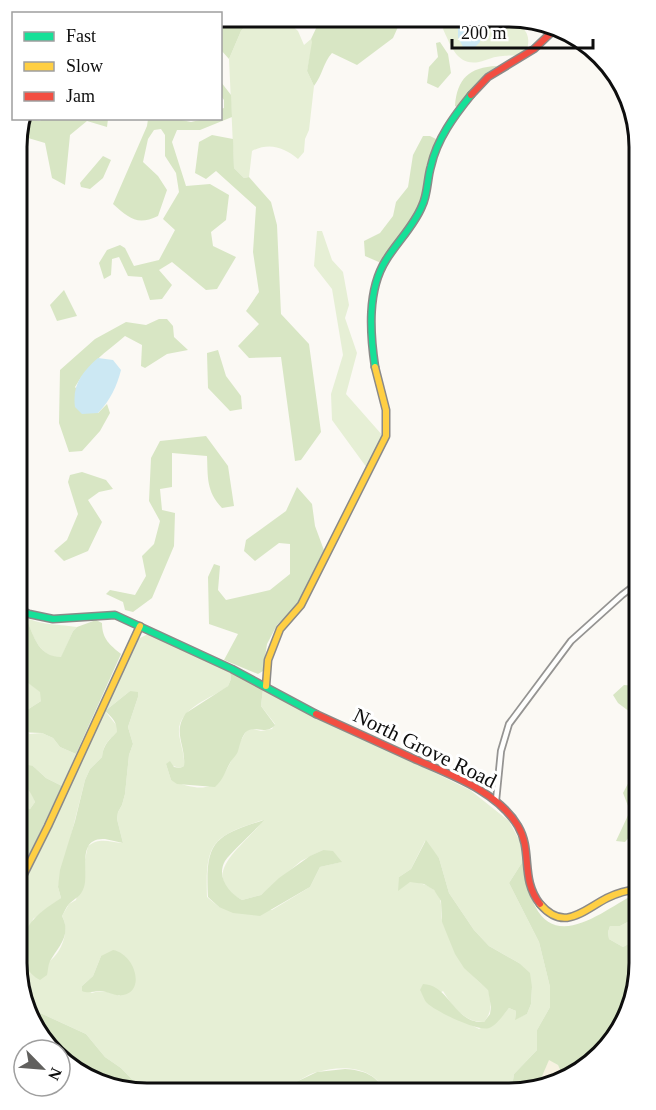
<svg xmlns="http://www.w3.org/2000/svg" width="656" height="1110" viewBox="0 0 656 1110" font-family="'Times New Roman',serif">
  <rect width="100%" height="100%" fill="#fbf9f4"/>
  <path fill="#f7f2e1" d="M 549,1059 L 558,1065 L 564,1079 L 558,1084 L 537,1088 Z"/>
  <path fill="#e6efd5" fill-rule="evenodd" d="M 253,17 L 295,17 L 290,24 L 298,31 L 304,45 L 311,39 L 313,42 L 307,71 L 314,86 L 309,130 L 305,139 L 304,152 L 298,159 C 284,147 269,142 252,151 L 249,177 L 244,178 L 234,168 L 229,59 L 241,31 Z
    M 447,18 C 470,19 542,10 526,52 C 515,58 514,54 503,56 C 495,56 487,60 479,62 C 457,66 451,46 443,29 Z
    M 317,231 L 322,231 L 332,260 L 343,272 L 349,305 L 345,318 L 357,353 L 346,394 L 383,436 L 367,468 L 332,420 L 331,394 L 343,355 L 332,289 L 314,266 Z
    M 17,613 C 36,625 55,624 77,627 L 73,631 L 61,658 C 39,656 34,638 27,620 L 17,628 Z
    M 146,635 L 151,635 L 230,671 L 231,679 L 228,686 C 213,698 177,708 179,733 C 180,744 185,754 184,766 L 180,768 L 166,764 L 171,780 C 227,804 224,766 247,730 L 253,729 L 261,731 L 272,729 L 275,724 L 261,706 L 263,689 L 470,790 L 509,821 L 522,845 L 523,861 L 509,883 L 539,942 L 550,987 L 550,1007 L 537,1030 L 537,1050 L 514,1074 L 511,1093 L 385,1093 C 375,1066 342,1065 318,1072 C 310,1073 303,1079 296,1082 L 293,1093 L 144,1092 L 121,1068 L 105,1057 L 86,1034 L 25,1006 L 17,963 L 17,897 L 138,639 ZM 130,691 L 138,697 L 128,727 L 133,744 L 129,755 L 125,794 L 122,805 L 118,812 L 117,819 L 123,843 C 109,842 100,837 88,846 L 76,900 L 69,904 L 62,916 C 70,930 62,951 51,960 C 45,965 35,966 28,969 L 23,963 L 33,919 L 61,898 L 58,887 L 85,780 L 90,769 L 102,757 C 103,745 108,740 117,733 L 117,726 L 105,711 ZM 263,820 C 248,844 194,874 242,900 L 261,895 L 301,861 L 323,850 L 341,862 L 320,867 L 310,887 L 272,910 L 219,907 L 207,897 C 205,842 213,836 263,820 ZM 425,841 L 439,858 L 449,893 L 474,930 L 489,946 L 519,963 L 532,987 L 531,1004 L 527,1014 L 515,1019 L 516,1011 L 509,1008 L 504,1014 L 479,1029 L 427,1002 L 443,991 C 452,1006 465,1023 484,1022 C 493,1010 491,1003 488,989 C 469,975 458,959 450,937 C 448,932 443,926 442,920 C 440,909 444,899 434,890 C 425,882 410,882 399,877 L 411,869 ZM 101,956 L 120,996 C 111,992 102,990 92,993 L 82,986 L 93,976 Z
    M 17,670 L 20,677 L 41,692 L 41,701 L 27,710 L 17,713 Z
    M 25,731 L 30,734 L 42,733 L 53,738 L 60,747 L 76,754 L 62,786 L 46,778 L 33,766 L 22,781 L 32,792 L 35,802 L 30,809 L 17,803 L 17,732 Z
    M 639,916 L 639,938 L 623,947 L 609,939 L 608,932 L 610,926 L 620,926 Z"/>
  <path fill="#d8e6c4" d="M 220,17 L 222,24 C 234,23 240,17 253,17 L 241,31 L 229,59 L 221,50 Z
    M 319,18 L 402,18 L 393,38 L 357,65 L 332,53 C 323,63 323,74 314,86 L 307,71 L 312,42 L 311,39 L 320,20 Z
    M 440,42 L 448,54 L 451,73 L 438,88 L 427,83 L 429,67 L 438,57 L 436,43 Z
    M 497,66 L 485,74 L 459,108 L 455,106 C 457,79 469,67 497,66 Z
    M 221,82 L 231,95 L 232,117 L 200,130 L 177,130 L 172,142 L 186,186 L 210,184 L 229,195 L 226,220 L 211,232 L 213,246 L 236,257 L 217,289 L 206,290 L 172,262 L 159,270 L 172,285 L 162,299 L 150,300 L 142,277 L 128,276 L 119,257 L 112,259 L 111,275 L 104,279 L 99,263 L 107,250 L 120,245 L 125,248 L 134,266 L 159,260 L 175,230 L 163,219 L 179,192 L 176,173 L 165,156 L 165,135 L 161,129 L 154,130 L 148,139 L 143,162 L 158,176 L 167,190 L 158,216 C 137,226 129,218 113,204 L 147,126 L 148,119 L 177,119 L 191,122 L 204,119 L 220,118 L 221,109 L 224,108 L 224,100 L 221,96 Z
    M 42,119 L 108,119 L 107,127 L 87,121 L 70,135 L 65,185 L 52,178 L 45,143 L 18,135 L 21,119 L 40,121 Z
    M 212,135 L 233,139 L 234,168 L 244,178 L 249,177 L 271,202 L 277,225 L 281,314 L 309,344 L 321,432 L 301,460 L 295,461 L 281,357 L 249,358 L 238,346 L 259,324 L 246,311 L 259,292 L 253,252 L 256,207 L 216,171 L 206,179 L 195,173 L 199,142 Z
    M 423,136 L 430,136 L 438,140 C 427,164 428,186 419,208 C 411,228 394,246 381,263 L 365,256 L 364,241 L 380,233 L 393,216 L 396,202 L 408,187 L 413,155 Z
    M 103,156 L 111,160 L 103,178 L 90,189 L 81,187 L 80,183 Z
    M 64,290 L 77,316 L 57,321 L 50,305 Z
    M 159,319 L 167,319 L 173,326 L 174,337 L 188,350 L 167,354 L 145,368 L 141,366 L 142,345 L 125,336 C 106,352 87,365 75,387 L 98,413 L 107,404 L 110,413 L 100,431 L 82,451 L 69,452 L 59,423 L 60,370 L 95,339 L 126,322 L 146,325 Z
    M 218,350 L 226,376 L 241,396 L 242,409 L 230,411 L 208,388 L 207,353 Z
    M 206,436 L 228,466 L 234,506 L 222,508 C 206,491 208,477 207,456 L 172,453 L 172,487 L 160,489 L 162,510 L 175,513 L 174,546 L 152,598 L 133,612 L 125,610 L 123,602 L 106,594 L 110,590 L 135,595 L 146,576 L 142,556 L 154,544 L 160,521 L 149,501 L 151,458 L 160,441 Z
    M 82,472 L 106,480 L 113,489 L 99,492 L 88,500 L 102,522 L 88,551 L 64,561 L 54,551 L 67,540 L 78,514 L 68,482 L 70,475 Z
    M 297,487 L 312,504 L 315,526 L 325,553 L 296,607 L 277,625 L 267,644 L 263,671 L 258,674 L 224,660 L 238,634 L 209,624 L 208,577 L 214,564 L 220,566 L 218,590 L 226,600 L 270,590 L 290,574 L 290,544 L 279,543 L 255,561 L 244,551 L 246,540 L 286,511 Z
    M 27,620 C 34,637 39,657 61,657 L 73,631 L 77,627 L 96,620 L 102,623 C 102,639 110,645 121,654 L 76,754 L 60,747 L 53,738 L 42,733 L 17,732 L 17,713 L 27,710 L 41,701 L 40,692 L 20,677 L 17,670 L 17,628 Z
    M 230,671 L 263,689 L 261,706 L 275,725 C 266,736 253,724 245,733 C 241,739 240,744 238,751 C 237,755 232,759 230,763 C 225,772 223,780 215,787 L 177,784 L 171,780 L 166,764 L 170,761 L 174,767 L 180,768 L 184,766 C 186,744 172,733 186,713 L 228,686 L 231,679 Z
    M 624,685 L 636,686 L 639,689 L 639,751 L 634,751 L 630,712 L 618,703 L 613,695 Z
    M 130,691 L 138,692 L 138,697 L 128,727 L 133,744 L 129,755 L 125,794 L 122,805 L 118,812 L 117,819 L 123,843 C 117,842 111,840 105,839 C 76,837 89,872 84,887 C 81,897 75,898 69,904 C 66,907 64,913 62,916 C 72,935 58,947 50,961 C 48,965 48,971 47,975 L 40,980 C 17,968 17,937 34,919 C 41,911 52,904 61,898 L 58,887 L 60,870 L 75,821 L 85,780 L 90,769 L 102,757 C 103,745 109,740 117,732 C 117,722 112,717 105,711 Z
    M 22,764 L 33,766 L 46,778 L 62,786 L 17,881 L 17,803 L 30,809 L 35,802 C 30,788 17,780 22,764 Z
    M 639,774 L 639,825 L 625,842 L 616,841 L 630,811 L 623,793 L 632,776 Z
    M 264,820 C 255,831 232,851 225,861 C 216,877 229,893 242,900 L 261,895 L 279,878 L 310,856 L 323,850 L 333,851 L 342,862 L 320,867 L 310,887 L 260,916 L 233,913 L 219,907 L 208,897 C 205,841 214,836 264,820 Z
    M 426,840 L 439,858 L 449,893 L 474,930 L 489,946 L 519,963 L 530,973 L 532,987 L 531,1004 L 527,1014 L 515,1020 L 516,1011 L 509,1008 C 503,1015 497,1025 489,1028 C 478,1032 435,1011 427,1003 C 424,1000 422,993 420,990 L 423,984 C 450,985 454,1024 484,1022 L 490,1014 L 491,1007 L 488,990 L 464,968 L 455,954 L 442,922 L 441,901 L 434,890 L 424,884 L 410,882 L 398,891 L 399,877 L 411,869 Z
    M 523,861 C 526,875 528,893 535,906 C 558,951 605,909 635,894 L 639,893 L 639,916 L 620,926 L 610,926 L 608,932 L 609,939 L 623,947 L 639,938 L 639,972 L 613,1042 L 564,1079 L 558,1065 L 549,1060 L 537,1088 L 511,1093 L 514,1074 L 537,1050 L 537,1030 L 550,1007 L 550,987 L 539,942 L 509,883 Z
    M 113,950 C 135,954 146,991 123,995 C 116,997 108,991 100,991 C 93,991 89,994 82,991 L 82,986 L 93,976 L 101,956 Z
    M 25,1006 L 86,1034 L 105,1057 L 121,1068 L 144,1092 L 130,1092 L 67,1066 L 60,1056 L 60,1050 L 55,1050 L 26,1012 Z
    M 345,1069 C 363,1070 378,1075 385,1093 L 293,1093 L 296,1082 L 317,1072 Z"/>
  <path fill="#cce8f3" d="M 463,23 L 475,27 L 480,34 L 480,42 L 473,49 L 463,47 L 458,37 L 458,28 Z
    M 98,358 L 113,360 L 121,370 C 117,386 110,401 98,413 L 82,414 L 75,407 C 72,385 82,372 98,358 Z"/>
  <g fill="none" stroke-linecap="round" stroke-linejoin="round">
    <defs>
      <path id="street" d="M 496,801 L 501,751 L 509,724 L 571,641 L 622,595 L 639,582"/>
      <path id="fast" d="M 375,367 C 370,333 367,290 386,260 C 397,242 414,226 422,206 C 428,194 427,179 431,166 C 437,139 454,116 471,95
        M 17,608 L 29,614 L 53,619 L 115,615 L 232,669 L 316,714"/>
      <path id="slow" d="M 266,686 L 268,660 L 280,629 L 301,605 L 386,436 L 386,410 L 375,367
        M 17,888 L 48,826 L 140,626
        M 540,904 C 564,932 582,911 607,898 C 617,893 628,890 639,889"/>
      <path id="jam" d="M 471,95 L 488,77 L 534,49 L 555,29
        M 316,714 C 347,728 377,742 408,756 C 445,773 496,789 518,826 C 533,851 520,879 540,904"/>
    </defs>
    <use href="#street" stroke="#959492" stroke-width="8"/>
    <use href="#fast" stroke="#8b8a88" stroke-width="9"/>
    <use href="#slow" stroke="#8b8a88" stroke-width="9"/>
    <use href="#jam" stroke="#8b8a88" stroke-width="9"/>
    <use href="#street" stroke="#fefefd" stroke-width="4.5"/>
    <use href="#fast" stroke="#16e098" stroke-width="6"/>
    <use href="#slow" stroke="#ffcf43" stroke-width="6"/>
    <use href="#jam" stroke="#f24e42" stroke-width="6"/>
  </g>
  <g text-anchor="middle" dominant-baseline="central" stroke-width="6" stroke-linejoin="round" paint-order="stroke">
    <g font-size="21" fill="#0e0e0e" stroke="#fff">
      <text transform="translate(425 748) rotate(26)">North Grove Road</text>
    </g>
  </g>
  <path d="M0 0H656V1110H0ZM147 27H509A120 120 0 0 1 629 147V963A120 120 0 0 1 509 1083H147A120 120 0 0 1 27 963V147A120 120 0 0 1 147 27Z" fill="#fff" fill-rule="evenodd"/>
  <path fill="none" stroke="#0e0e0e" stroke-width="3" d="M147 27H509A120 120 0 0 1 629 147V963A120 120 0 0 1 509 1083H147A120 120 0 0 1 27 963V147A120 120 0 0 1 147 27Z"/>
  <rect x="12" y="12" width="210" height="108" fill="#ffffff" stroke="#9f9f9f" stroke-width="1.5"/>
  <rect x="24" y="32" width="30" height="9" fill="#16e098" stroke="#9f9f9f" stroke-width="1.5"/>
  <text x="66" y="42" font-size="18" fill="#0e0e0e">Fast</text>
  <rect x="24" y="62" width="30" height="9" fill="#ffcf43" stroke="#9f9f9f" stroke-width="1.5"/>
  <text x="66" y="72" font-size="18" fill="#0e0e0e">Slow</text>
  <rect x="24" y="92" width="30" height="9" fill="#f24e42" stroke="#9f9f9f" stroke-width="1.5"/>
  <text x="66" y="102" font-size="18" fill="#0e0e0e">Jam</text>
  <g transform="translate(42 1068) rotate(115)"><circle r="28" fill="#ffffff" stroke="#9f9f9f" stroke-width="1.5"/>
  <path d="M0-4.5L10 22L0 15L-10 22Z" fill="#61605e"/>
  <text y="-9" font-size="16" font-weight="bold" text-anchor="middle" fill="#0e0e0e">N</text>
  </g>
  <path d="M452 39v9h141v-9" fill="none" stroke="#0e0e0e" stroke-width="3"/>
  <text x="461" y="39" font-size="18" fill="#0e0e0e" stroke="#ffffff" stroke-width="4.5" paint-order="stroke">200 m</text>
</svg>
